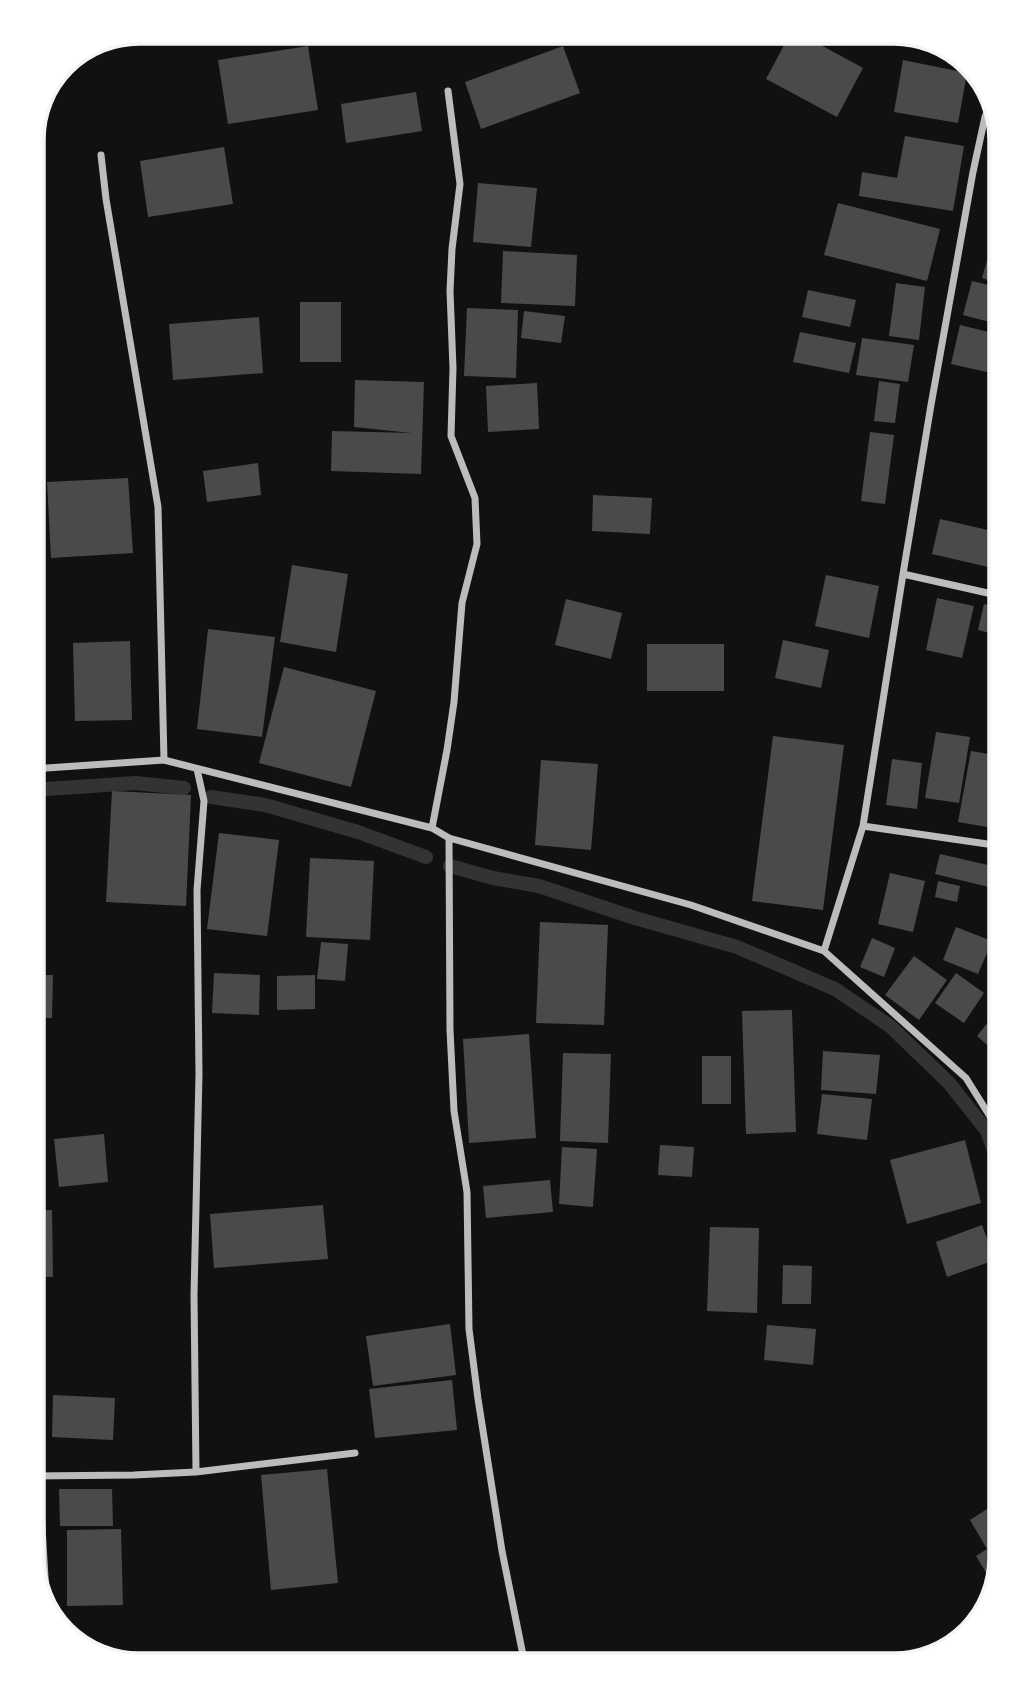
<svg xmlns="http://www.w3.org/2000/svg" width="1033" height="1697" viewBox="0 0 1033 1697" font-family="Montserrat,sans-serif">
  <rect width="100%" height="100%" fill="#111"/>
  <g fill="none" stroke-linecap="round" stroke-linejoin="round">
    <path stroke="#333" stroke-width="14" d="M 32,790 L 135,783 L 184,788
      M 211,797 L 265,805 L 358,832 L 426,857
      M 450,866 L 493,878 L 539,886 L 635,918 L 737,947 L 835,989 L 890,1026 L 949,1083 L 987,1131 L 1001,1170"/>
  </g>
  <path fill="#4a4a4a" d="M 791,32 L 797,32 L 863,68 L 837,117 L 766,79 Z
    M 824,32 L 871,32 L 869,42 L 823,36 Z
    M 887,32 L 902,32 L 911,35 L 910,47 L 885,44 Z
    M 308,46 L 318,110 L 228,124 L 218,60 Z
    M 563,46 L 580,93 L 481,129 L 465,82 Z
    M 903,60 L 967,73 L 958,123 L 894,112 Z
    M 416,92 L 422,131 L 346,143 L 341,104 Z
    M 905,136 L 964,146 L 953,211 L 859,196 L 862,172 L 897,178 Z
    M 224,147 L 233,204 L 148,217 L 140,161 Z
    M 1001,175 L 1001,215 L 990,211 Z
    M 478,183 L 537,188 L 531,247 L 473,242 Z
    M 838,203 L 940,229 L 927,281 L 824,255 Z
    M 993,240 L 1001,242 L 1000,284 L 982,278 Z
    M 503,251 L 577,255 L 575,306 L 501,303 Z
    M 972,281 L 1001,288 L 1001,325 L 963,315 Z
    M 896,283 L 925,287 L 919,340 L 889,336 Z
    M 808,290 L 856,300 L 850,327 L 802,317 Z
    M 300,302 L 341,302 L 341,362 L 300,362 Z
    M 467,308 L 518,310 L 516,378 L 464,376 Z
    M 524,311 L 565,316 L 561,343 L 521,338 Z
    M 259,317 L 263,373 L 173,380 L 169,324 Z
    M 960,325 L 1001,335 L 1001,367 L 1000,375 L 951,364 Z
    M 800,332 L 856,343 L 849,373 L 793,362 Z
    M 862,338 L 914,345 L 908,382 L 856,375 Z
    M 355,380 L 424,382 L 421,474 L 331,471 L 332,431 L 412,433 L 354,427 Z
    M 879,381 L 900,384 L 895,423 L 874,421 Z
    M 537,383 L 539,429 L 488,432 L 486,386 Z
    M 870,432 L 894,435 L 885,504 L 861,501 Z
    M 258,463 L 261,495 L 207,502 L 203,471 Z
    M 128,478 L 133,553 L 51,558 L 47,482 Z
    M 593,495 L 652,498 L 650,534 L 592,531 Z
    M 940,519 L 1001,533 L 1001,570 L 932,554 Z
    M 292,565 L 348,574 L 336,652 L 280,642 Z
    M 826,575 L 879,586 L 869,638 L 815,626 Z
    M 937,598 L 974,606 L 962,658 L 926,650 Z
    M 566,599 L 622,613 L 611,659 L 555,645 Z
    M 984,604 L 1001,608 L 1001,636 L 978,630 Z
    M 208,629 L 275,637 L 262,737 L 197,729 Z
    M 783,640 L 829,650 L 821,688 L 775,678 Z
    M 130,641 L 132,720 L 75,721 L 73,643 Z
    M 647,644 L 724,644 L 724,691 L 647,691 Z
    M 284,667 L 376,691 L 351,787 L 259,763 Z
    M 936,732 L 970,737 L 959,803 L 925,798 Z
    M 773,736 L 844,745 L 823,910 L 752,901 Z
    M 971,751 L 1001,756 L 1001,783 L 993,828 L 958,822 Z
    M 892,759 L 922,763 L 917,809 L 886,805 Z
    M 541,760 L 598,764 L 591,850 L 535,845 Z
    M 112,791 L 191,795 L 186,906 L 106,902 Z
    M 219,833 L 279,840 L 267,936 L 207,929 Z
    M 940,854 L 1001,868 L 1001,890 L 935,874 Z
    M 310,858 L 374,861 L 370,940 L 306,937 Z
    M 890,873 L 925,881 L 913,932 L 878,924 Z
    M 938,881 L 960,886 L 957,902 L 935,897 Z
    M 540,922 L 608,925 L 604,1025 L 536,1023 Z
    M 956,927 L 992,941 L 978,974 L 943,960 Z
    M 872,938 L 895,948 L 884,977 L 860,967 Z
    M 321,942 L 348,944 L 345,981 L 317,979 Z
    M 914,956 L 947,980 L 919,1020 L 885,995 Z
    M 214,973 L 260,975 L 259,1015 L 212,1013 Z
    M 956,973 L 984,993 L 964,1023 L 935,1003 Z
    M 32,975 L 53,975 L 52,1018 L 32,1018 Z
    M 315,975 L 315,1009 L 277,1010 L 277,976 Z
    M 1001,1006 L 1001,1057 L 977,1036 Z
    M 792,1010 L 796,1132 L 746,1134 L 742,1011 Z
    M 529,1034 L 536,1138 L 469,1143 L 463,1039 Z
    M 823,1051 L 880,1055 L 876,1094 L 821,1090 Z
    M 563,1053 L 611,1054 L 608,1143 L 560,1141 Z
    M 702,1056 L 731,1056 L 731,1104 L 702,1104 Z
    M 822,1094 L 872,1099 L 867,1140 L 817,1134 Z
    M 32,1127 L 40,1127 L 42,1190 L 32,1190 Z
    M 104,1134 L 108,1182 L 59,1187 L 54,1139 Z
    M 965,1140 L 981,1203 L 907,1224 L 890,1160 Z
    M 660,1145 L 694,1147 L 692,1177 L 658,1175 Z
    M 562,1147 L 597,1149 L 593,1207 L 559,1204 Z
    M 550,1180 L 553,1212 L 486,1218 L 483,1186 Z
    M 323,1205 L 328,1259 L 214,1268 L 210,1214 Z
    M 52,1210 L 53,1277 L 32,1277 L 32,1211 Z
    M 982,1225 L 995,1260 L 947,1277 L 936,1242 Z
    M 710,1227 L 759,1228 L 757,1313 L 707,1311 Z
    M 783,1265 L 812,1266 L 811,1304 L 782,1304 Z
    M 450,1324 L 456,1375 L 373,1386 L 366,1336 Z
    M 767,1325 L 816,1329 L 813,1365 L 764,1360 Z
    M 452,1380 L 457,1430 L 375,1438 L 369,1389 Z
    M 53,1395 L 115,1398 L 113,1440 L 52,1437 Z
    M 327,1469 L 338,1583 L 271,1590 L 261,1475 Z
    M 59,1489 L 112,1489 L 113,1526 L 60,1526 Z
    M 1001,1500 L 1001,1559 L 994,1586 L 976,1556 L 987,1549 L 970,1520 Z
    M 121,1529 L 123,1605 L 67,1606 L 67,1530 Z
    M 198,1662 L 199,1665 L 136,1665 L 136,1663 Z"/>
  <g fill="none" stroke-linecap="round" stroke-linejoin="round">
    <path stroke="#bcbcbc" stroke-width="7" d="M 101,155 L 106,199 L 158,507 L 164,760
      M 903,574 L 1001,596
      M 32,769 L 164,760 L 432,828 L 449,838 L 691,905 L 824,951 L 966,1078 L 1001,1134
      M 863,826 L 1001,846
      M 432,828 L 447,750 L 454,702 L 462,603 L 477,544 L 475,498 L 451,436 L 453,368 L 450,291 L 452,249 L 460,184 L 448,91
      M 449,838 L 450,1030 L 454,1111 L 467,1192 L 469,1329 L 478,1399 L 502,1551 L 525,1665
      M 824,951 L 863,826 L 903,574 L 931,405 L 973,172 L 985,117 L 992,99
      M 196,1472 L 355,1453
      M 32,1476 L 134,1475 L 196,1472 L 194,1295 L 199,1074 L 197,890 L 204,801 L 197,769
      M 39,1476 L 47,1611"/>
  </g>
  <path d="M0 0H1033V1697H0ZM139 44H894A95 95 0 0 1 989 139V1558A95 95 0 0 1 894 1653H139A95 95 0 0 1 44 1558V139A95 95 0 0 1 139 44Z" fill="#fff" fill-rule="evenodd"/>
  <path fill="none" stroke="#f5f5f5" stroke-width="3.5" d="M139 44H894A95 95 0 0 1 989 139V1558A95 95 0 0 1 894 1653H139A95 95 0 0 1 44 1558V139A95 95 0 0 1 139 44Z"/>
</svg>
